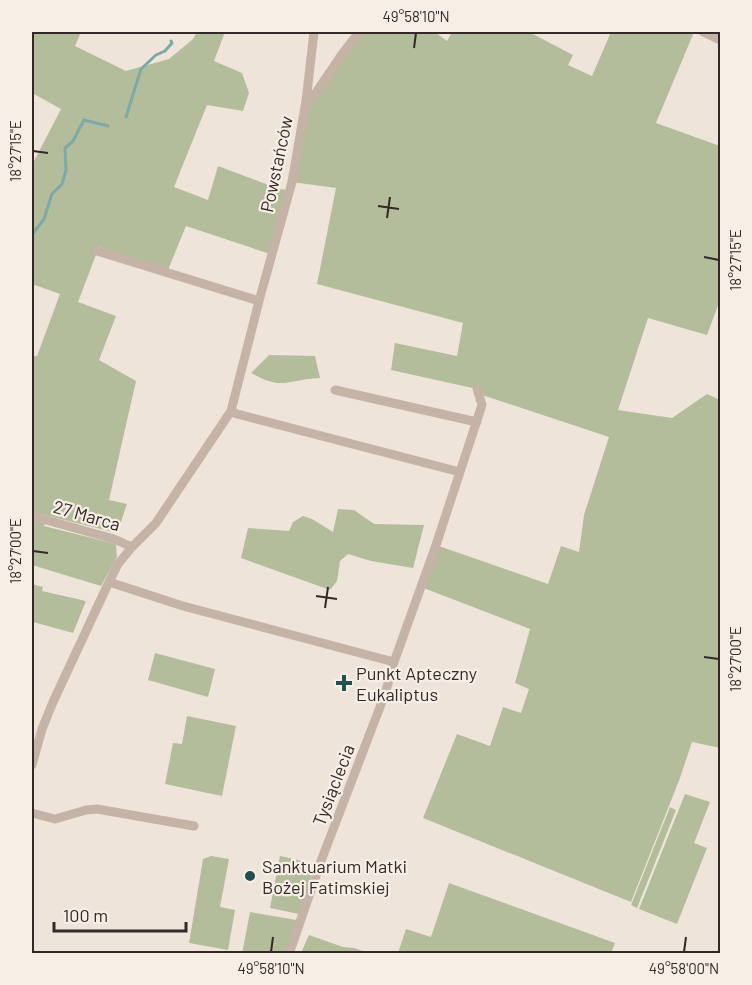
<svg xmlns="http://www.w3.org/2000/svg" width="752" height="985" viewBox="0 0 752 985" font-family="Barlow,sans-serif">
  <rect width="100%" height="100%" fill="#efe4da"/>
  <path fill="#b4bd9b" d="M 32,32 L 81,32 L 75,46 L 126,71 L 169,59 L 193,39 L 197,32 L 225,32 L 214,61 L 242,73 L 249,93 L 243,111 L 207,105 L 174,187 L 208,200 L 218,166 L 279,189 L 288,190 L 270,254 L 186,226 L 168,270 L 99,247 L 78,302 L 116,316 L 99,360 L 136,381 L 109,500 L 127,504 L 117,533 L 32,512 L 32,356 L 37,356 L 60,294 L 32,284 L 32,163 L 33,163 L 61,109 L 32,93 Z
    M 360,32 L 435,32 L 447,41 L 452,32 L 529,32 L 573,55 L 568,65 L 592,76 L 611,32 L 694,32 L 656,123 L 720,146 L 720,300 L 707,335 L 648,318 L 618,410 L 672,418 L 707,394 L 720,400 L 720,748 L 692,742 L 680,778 L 631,902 L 423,818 L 457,734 L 490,746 L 503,707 L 521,713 L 529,689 L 515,683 L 530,629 L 421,587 L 436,545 L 548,584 L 561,546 L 579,552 L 584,515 L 609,437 L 479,394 L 477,389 L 391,370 L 395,343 L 457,356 L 463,323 L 317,284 L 336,188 L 292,182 L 306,101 Z
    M 269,355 L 315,356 L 320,378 L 308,379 L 285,383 L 276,383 L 265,380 L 251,373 Z
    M 338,509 L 354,510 L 374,524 L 424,525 L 413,568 L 371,561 L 348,554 L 340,561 L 337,581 L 330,590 L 241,558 L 248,528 L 289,531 L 293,522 L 303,516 L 312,519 L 333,532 Z
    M 32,519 L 45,523 L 44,526 L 116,544 L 117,557 L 101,586 L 32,565 Z
    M 32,584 L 43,587 L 42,591 L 86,601 L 73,633 L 33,622 L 32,625 Z
    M 155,653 L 215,669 L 208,697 L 148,680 Z
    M 187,716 L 236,726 L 222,796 L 165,784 L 173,743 L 182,744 Z
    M 685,794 L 710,802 L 694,843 L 707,848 L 677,924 L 639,909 Z
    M 670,807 L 676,810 L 637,908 L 631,905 Z
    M 211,856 L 229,859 L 220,907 L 235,910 L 228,950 L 189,943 L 203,859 Z
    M 280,856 L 315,864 L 299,914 L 270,908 Z
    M 449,883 L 615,943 L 611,953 L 398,953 L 406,929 L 431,937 Z
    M 250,912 L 297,920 L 285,953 L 242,954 Z
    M 309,935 L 343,947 L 354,948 L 369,953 L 301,953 Z"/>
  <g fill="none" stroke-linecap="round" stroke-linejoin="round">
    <path stroke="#7baaa9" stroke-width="3" d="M 126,117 L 141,69 L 156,55 L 165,51 L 172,43 L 171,41
      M 32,235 L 44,219 L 52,194 L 62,184 L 66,170 L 65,148 L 73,141 L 84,120 L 108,126"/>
    <path stroke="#c6b3a7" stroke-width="9" d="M 703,32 L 720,40
      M 306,101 L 313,97 L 340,57 L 359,32
      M 97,251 L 259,301
      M 335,390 L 477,422
      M 231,411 L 237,414 L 460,472
      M 32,516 L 114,539 L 132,547
      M 109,582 L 183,606 L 394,662
      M 32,765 L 42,729 L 53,702 L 108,584 L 118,564 L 132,547 L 156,523 L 231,411 L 259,301 L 292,182 L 306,101 L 314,32
      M 32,813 L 55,819 L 86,810 L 97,809 L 194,826
      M 289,954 L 321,861 L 385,694 L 394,662 L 436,545 L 482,405 L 477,389"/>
  </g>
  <path fill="none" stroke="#332a27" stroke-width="2" d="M 414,48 L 416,33M 33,151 L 48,153M 378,206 L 399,209M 387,218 L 390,197M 704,257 L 719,260M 33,551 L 48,553M 316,596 L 337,599M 325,608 L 328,587M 704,657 L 719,659M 271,952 L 273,937M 684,952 L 686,937"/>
  <g fill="#205151" stroke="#f7eee6" stroke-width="2">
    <path d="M341 674h6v6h6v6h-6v6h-6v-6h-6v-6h6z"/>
    <circle cx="250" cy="876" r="6"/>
  </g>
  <g text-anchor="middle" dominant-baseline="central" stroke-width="4.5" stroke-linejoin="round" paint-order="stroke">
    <g font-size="18" fill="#332a27" stroke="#f7eee6">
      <text transform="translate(276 164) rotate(-78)">Powstańców</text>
      <text transform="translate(87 515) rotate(16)">27 Marca</text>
      <text transform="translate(333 785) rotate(-69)">Tysiąclecia</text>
    </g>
    <g font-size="18" fill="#332a27" stroke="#f7eee6" text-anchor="start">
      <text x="356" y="673">Punkt Apteczny<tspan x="356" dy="21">Eukaliptus</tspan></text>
      <text x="262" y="866">Sanktuarium Matki<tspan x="262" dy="21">Bożej Fatimskiej</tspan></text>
    </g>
  </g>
  <rect width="752" height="985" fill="none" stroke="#f7eee6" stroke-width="66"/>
  <path d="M54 922v9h132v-9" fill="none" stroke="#332a27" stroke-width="3"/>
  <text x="63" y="922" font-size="18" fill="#332a27" stroke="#f7eee6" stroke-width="4.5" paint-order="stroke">100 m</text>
  <rect x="33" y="33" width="686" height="919" fill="none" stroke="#332a27" stroke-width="2"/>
  <g font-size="15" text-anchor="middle" fill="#332a27">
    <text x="416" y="22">49°58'10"N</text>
    <text transform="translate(16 151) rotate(-90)" y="5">18°27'15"E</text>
    <text transform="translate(736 260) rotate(-90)" y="5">18°27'15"E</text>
    <text transform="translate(16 551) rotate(-90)" y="5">18°27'00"E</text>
    <text transform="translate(736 659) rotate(-90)" y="5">18°27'00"E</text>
    <text x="271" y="974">49°58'10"N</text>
    <text x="684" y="974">49°58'00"N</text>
  </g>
</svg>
